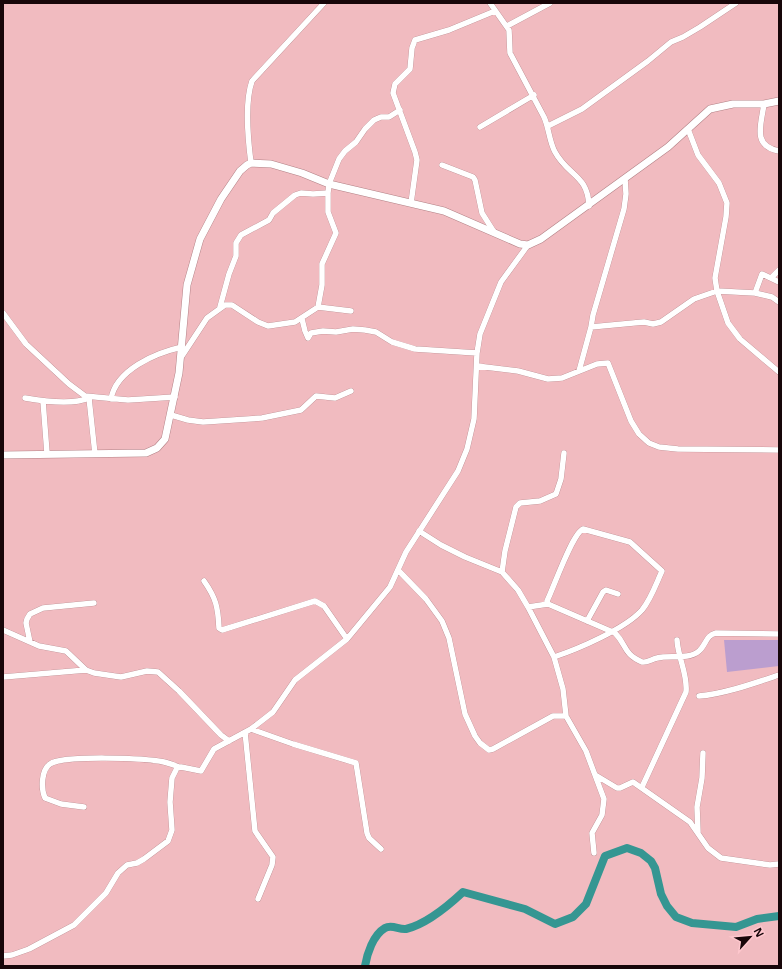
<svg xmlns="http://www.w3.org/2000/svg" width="782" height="969" viewBox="0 0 782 969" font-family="'Open Sans',sans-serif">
  <rect width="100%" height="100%" fill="#f1bbc0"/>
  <path fill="#bb9ecf" d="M 724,640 L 779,640 L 779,666 L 727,672 Z"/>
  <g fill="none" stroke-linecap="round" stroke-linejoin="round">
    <path stroke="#359692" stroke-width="8" d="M 365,966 C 367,954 373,935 385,928 C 392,924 399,930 406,929 C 427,924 448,906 463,892 L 525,909 L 555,924 L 573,917 L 586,904 L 605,856 L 627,848 L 641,853 L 651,861 L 655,868 L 661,894 L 667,906 L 676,917 L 692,923 L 736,927 L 757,919 L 779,916"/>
    <defs>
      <path id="minor" d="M 490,3 L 509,30 L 510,53 L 544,117 C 549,128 549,141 555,152 C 568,176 588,175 589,206
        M 507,26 L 550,3
        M 764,104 C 761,125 752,146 779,151
        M 548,126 L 582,109 L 648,61 L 671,42 L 683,37 L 700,27 L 736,3
        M 480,127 L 534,95
        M 688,129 L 698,155 L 719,183 L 727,203 L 726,217 L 715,278 L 717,291 L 728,323 L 740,339 L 779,372
        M 251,163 C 248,140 244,104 252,81 L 324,3
        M 442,165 L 473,177 L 475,180 L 482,213 L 494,232
        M 411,203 L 417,160 L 415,152 L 393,93 L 395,84 L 410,69 L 412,48 L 415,40 L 449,30 L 495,11
        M 771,278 L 779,270
        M 755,293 L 762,274 L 779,282
        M 220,307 L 229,274 L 236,256 L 236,243 L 241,235 L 269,220 L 273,213 L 295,195 L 301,193 L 313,194 L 328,193
        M 318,307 L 351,311
        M 3,313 L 26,344 L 69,384 L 85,396 L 128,400 L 175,397
        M 302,319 L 305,331 L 308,338 L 311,333 L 323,331 L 336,332 L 353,329 L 365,330 L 376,332 L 392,342 L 415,349 L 477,353
        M 591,327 L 644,322 L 653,324 L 661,322 L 694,299 L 717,291 L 755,293 L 772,297 L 779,302
        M 182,356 L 207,318 L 225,305 L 232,305 L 258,322 L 268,326 L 295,322 L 318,307 L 322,285 L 322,264 L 336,233 L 328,212 L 328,193 L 329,184 L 339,159 L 345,151 L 356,142 L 365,129 L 374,120 L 381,117 L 389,117 L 400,110
        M 477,366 L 518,371 L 548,379 L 562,378 L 597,364 L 608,363 L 631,421 L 639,434 L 649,443 L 659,447 L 678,449 L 779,450
        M 579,371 L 591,327 L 593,315 L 624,209 L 626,194 L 625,179
        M 25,398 C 42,401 73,405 89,398 L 95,454
        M 111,399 C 116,370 155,353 182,347
        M 43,401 L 47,453
        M 171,415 L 188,420 L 203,422 L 262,418 L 301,410 L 316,396 L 335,398 L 351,391
        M 419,531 L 441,545 L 465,557 L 502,572 L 518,590 L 528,607 L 548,604 L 615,633 C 627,645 623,654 642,662 C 647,663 652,659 657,658 C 669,655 689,660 699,651 C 706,645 706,635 716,633 L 779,634
        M 398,570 L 426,599 L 442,621 L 449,638 L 465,714 L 475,736 L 480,743 L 489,750 L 493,749 L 553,716 L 566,716
        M 502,572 L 505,551 L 516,507 L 520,503 L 540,501 L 556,494 L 561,479 L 564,453
        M 204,581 C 216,598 218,607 219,628 L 222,630 L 315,601 L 324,606 L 347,639
        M 548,604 L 547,601 C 554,587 572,534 583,529 L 630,542 L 662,571 C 656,584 651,599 642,610 C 625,629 578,649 554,657
        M 528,607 L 554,657 L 563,689 L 566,716 L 586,751 L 604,799 L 602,815 L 592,833 L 594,853
        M 587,621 L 603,592 L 606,590 L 618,594
        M 3,630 L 39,646 L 66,651 L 86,670 L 94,673 L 121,677 L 147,671 L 158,672 L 179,691 L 221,735 L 229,741
        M 30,642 L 26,623 L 27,619 L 30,614 L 43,608 L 94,603
        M 3,677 L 86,670
        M 699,696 C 724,694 755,683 779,675
        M 251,729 L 293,744 L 356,763 L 367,833 L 369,838 L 381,849
        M 245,732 L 255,831 L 273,857 L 272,865 L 258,899
        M 597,776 L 617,788 L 620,788 L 633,782 L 690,822 L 708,848 L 721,858 L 770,865 L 779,864
        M 642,787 L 686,692 C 688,675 678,658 677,640
        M 84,807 L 61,804 L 45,798 C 41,789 41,770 50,764 C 63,755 146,758 164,762 C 169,763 174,765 179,767
        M 698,832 L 697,807 L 702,778 L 703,753
        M 3,956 L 12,955 L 29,949 L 74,925 L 106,893 L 118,873 L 127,865 L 137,863 L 144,859 L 168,841 L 172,830 L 170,802 L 172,778 L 177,768 L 181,767 L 201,771 L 214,749 L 251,729 L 273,712 L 295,680 L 347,639 L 390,587 L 406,552 L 458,471 L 467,449 L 474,419 L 477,353 L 480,334 L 501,282 L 528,245"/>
      <path id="tertiary" d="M 3,455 L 146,453 L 157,448 L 165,439 L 179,373 L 187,285 L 200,239 L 221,199 L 240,171 L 247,165 L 251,163 L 271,164 L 302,173 L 329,184 L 444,211 L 520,244 L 528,245 L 541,239 L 668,147 L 710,109 L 733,104 L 764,104 L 779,101"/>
    </defs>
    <use href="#minor" stroke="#b28085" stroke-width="6"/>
    <use href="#tertiary" stroke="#b28085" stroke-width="8"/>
    <use href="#minor" stroke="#fff" stroke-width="5.5"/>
    <use href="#tertiary" stroke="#fff" stroke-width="7"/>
  </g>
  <rect width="782" height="969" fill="none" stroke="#170609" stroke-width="8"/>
  <g transform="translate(750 937) rotate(63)" stroke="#fec7cd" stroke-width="3" paint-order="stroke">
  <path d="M0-3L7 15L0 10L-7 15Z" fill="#170609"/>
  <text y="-6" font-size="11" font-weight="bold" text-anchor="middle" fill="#170609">N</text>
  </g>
</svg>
